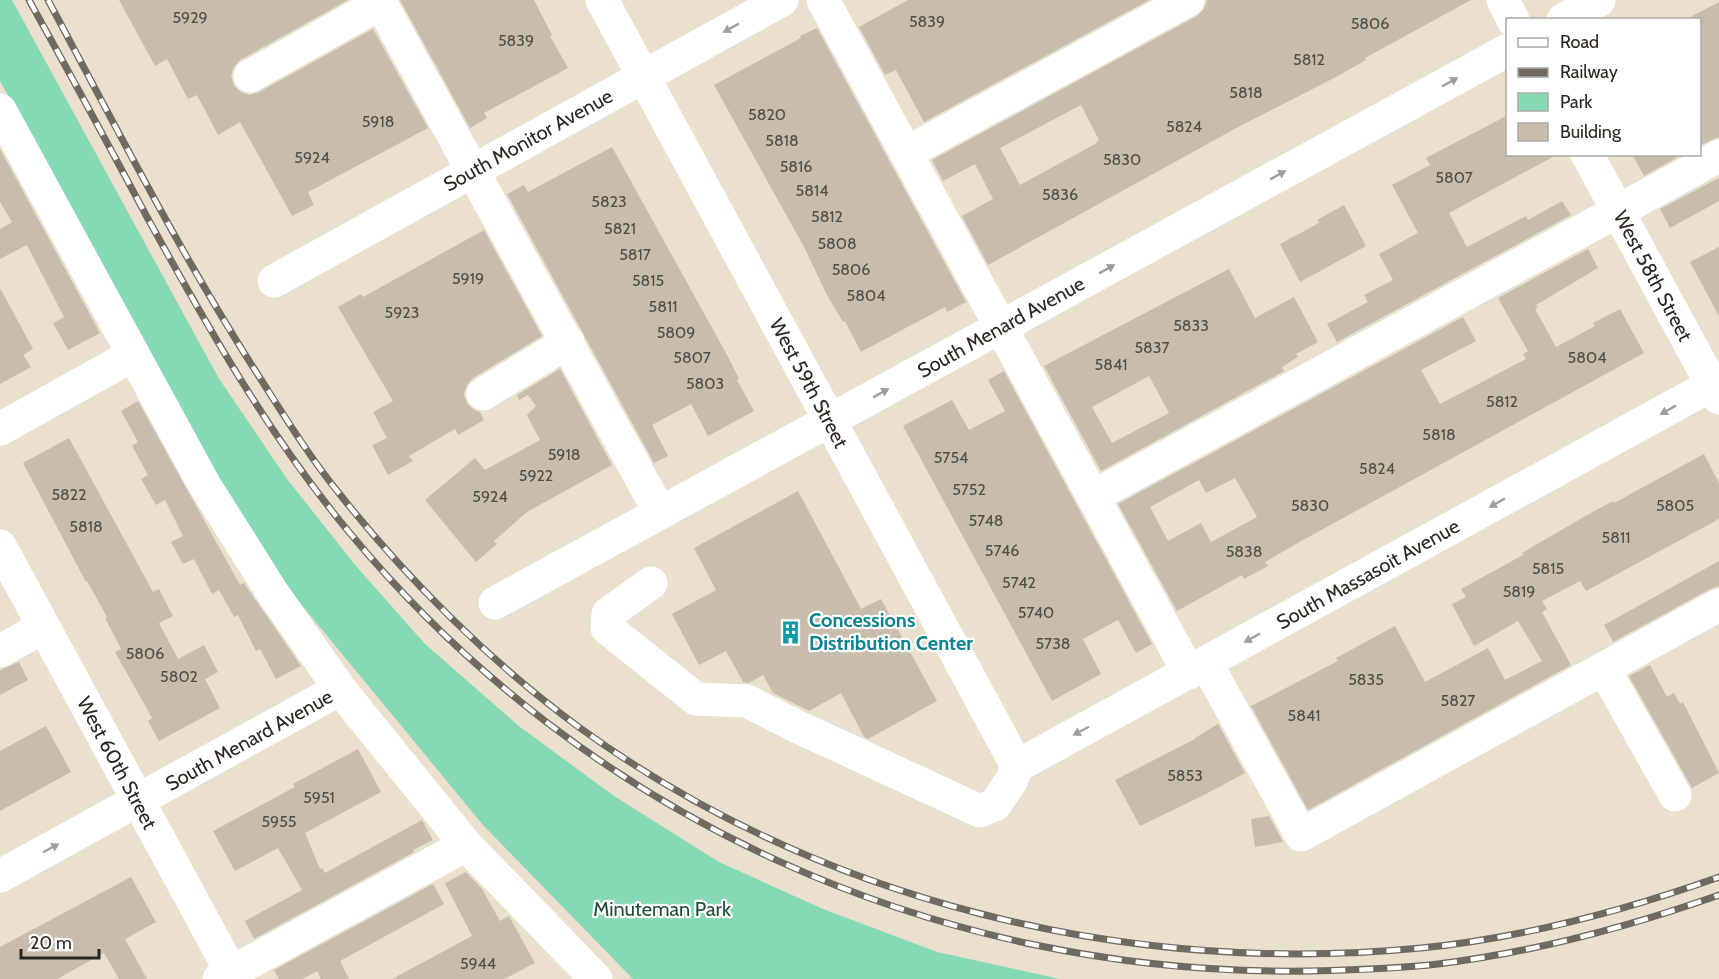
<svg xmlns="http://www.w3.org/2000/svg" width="1719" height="979" viewBox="0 0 1719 979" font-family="Cabin,sans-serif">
  <rect width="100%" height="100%" fill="#ebdfce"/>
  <path fill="#85d9b4" d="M 0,0 L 12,0 L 218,377 L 287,479 L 356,566 L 425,644 L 520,727 L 614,796 L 719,862 L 823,909 L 937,952 L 1060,979 L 633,979 L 483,825 L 291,592 L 237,511 L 0,81 Z"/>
  <path fill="#c8bcac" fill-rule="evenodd" d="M 119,0 L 348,0 L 240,60 L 234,67 L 231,75 L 234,86 L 241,92 L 249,95 L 259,92 L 373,29 L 428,128 L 308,192 L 314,205 L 292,216 L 240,122 L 218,135 L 197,95 L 188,99 L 167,59 L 155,66 Z
    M 400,0 L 534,0 L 552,35 L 550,36 L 568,68 L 484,113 L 487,118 L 470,128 Z
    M 908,0 L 1149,0 L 924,122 L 896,70 L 885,75 L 859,27 Z
    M 1207,0 L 1471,0 L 1365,58 L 1366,60 L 1336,77 L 1240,126 L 988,265 L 962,216 L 993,199 L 975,164 L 943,181 L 932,160 L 1197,16 L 1204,9 ZM 1081,105 L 1099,140 L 1096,142 L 1097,143 L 1020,185 L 1000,148 Z
    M 1719,2 L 1719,137 L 1700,145 L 1700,20 L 1694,20 L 1692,16 Z
    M 817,28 L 966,302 L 947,312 L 945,307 L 861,352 L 845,321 L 843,322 L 828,297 L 804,247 L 714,85 L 801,38 L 800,36 Z
    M 1508,115 L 1508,154 L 1558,154 L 1449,213 L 1467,247 L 1526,216 L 1528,220 L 1562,201 L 1571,215 L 1337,342 L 1327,324 L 1368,302 L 1364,295 L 1393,280 L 1379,254 L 1418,233 L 1392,185 L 1430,165 L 1426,158 Z
    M 612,147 L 726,353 L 739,379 L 737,380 L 754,411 L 708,436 L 691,404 L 652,425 L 668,456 L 654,463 L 507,194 L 524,185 L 528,192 Z
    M 0,149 L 100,333 L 68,350 L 53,323 L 64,317 L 27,245 L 0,259 L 0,229 L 12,222 L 0,202 Z
    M 1632,154 L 1683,154 L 1644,176 Z
    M 1719,178 L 1719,201 L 1670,228 L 1660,209 Z
    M 1344,205 L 1366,246 L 1300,282 L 1280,244 L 1319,223 L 1317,220 Z
    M 484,230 L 542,336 L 473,378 L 467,385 L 464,394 L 467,403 L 474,410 L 480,412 L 484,420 L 458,435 L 455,429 L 409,456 L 413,461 L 388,475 L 372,445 L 387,438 L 373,412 L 393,401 L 338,307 L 361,294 L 363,297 Z
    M 1719,247 L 1719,316 L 1690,262 Z
    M 1588,249 L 1598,268 L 1536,305 L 1538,308 L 1535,309 L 1556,347 L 1595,326 L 1593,323 L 1620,309 L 1644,353 L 1303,540 L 1265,562 L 1268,566 L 1244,579 L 1242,575 L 1177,611 L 1118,504 L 1463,317 L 1476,341 L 1421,370 L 1440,404 L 1526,359 L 1523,354 L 1528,351 L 1498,298 ZM 1235,478 L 1257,517 L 1211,542 L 1201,523 L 1168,541 L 1150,507 L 1199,480 L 1206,493 Z
    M 1229,269 L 1255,318 L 1294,297 L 1318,342 L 1296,354 L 1298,357 L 1282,367 L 1284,371 L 1101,471 L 1044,366 ZM 1149,376 L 1169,413 L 1112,443 L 1092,407 Z
    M 0,288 L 33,349 L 23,355 L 31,367 L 0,384 Z
    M 560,369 L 612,465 L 527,512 L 494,541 L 497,544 L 476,562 L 425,500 L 475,458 L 485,470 L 540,440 L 527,415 L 536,406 L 528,395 L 519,400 L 517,395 Z
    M 1004,371 L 1152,644 L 1136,653 L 1118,620 L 1083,639 L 1101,674 L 1052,701 L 903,426 L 952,400 L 969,430 L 1005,411 L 988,380 Z
    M 138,401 L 240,585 L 244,583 L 301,666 L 276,679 L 260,649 L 256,651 L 238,615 L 234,617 L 219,590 L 212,594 L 194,559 L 183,564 L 171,542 L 183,536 L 165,500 L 156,505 L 141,479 L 148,475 L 132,446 L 138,442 L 121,411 Z
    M 69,438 L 153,592 L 159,589 L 173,616 L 159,623 L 178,659 L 204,645 L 218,672 L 205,679 L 220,708 L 159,741 L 148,721 L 152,718 L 115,652 L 121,649 L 105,618 L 107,617 L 87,581 L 86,582 L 23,463 Z
    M 1704,454 L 1719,483 L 1719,519 L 1586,591 L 1580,581 L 1542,601 L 1547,609 L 1542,612 L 1571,665 L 1308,810 L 1251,706 L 1338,661 L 1336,658 L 1395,626 L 1425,682 L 1488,648 L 1505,680 L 1542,661 L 1518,621 L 1474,646 L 1452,604 L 1466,597 L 1461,589 L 1523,555 L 1522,553 L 1587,515 L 1613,501 L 1614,503 Z
    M 798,491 L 861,609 L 881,599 L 937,701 L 868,739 L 864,737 L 841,693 L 809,711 L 773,693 L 763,675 L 749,683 L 743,682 L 726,651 L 699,665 L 672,614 L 716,590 L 694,548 Z
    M 1719,561 L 1719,586 L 1710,589 L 1613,642 L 1604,625 Z
    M 19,662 L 28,680 L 0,695 L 0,670 Z
    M 1650,665 L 1667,697 L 1674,693 L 1680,704 L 1683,702 L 1719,773 L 1692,788 L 1629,676 Z
    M 1218,724 L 1245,773 L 1206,794 L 1140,826 L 1115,780 L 1195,739 L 1195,738 Z
    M 46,726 L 71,772 L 0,811 L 0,751 Z
    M 358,749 L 381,792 L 305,833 L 320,869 L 322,868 L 325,873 L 422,820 L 433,840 L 413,850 L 414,852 L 254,939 L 245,921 L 302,890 L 278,848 L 235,871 L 213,831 L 295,787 L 293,784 Z
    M 1269,816 L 1283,842 L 1255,847 L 1251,819 Z
    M 466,872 L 482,889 L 500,921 L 509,916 L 510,918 L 535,963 L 504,979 L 392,979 L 472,936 L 445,883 Z
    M 131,877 L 156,922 L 125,939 L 147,979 L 119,979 L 104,953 L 57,979 L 0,979 L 0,947 Z
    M 433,884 L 444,904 L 340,961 L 349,979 L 321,979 L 317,971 L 303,979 L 279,979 L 274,970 Z"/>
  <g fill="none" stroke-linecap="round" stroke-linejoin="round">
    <path stroke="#fff" stroke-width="33" d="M 379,0 L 659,511
      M 602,0 L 1017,766
      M 823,0 L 1189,673
      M 1503,0 L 1513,20
      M 1563,20 L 1599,0
      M 250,76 L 381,3
      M 0,110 L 204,484 L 272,592 L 340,689 L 466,845 L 596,979
      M 908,152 L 1188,0
      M 1587,154 L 1719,398
      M 274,281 L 782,0
      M 483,394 L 568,342
      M 0,429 L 133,355
      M 1094,496 L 1719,156
      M 0,546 L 235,979
      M 651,583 L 608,614 L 607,628 L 696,699 L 747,701 L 796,726 L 980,811 L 995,805 L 1011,781 L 1017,766
      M 495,603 L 1508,50
      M 0,651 L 44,627
      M 1206,663 L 1301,835 L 1719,605
      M 1604,669 L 1675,795
      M 1017,766 L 1719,381
      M 0,876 L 340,689
      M 219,979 L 466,845"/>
    <defs>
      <path id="rail" d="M 29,0 C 69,72 108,144 147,217 C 207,326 269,436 349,532 C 586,819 939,977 1310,971 C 1353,970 1396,969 1438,964 C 1535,952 1628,927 1719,895
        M 48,0 C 116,127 182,257 260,378 C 285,417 309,456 338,492 C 406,578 491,663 580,728 C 821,902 1126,976 1421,948 C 1523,938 1623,911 1719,877"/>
    </defs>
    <use href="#rail" stroke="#70695f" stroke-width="7"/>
    <use href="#rail" stroke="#fff" stroke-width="4.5" stroke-dasharray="14" stroke-linecap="butt"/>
  </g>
  <defs><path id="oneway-solid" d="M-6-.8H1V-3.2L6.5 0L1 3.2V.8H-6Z" transform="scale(1.5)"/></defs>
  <g fill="#a09e9b">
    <use href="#oneway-solid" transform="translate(731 28) rotate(151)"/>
    <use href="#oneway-solid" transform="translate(1450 82) rotate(-29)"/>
    <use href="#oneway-solid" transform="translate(1278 175) rotate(-29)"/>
    <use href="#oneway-solid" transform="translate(1107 269) rotate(-29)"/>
    <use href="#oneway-solid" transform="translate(881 393) rotate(-29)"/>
    <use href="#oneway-solid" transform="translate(1668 410) rotate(151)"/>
    <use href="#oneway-solid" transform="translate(1497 503) rotate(151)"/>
    <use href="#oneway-solid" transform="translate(1252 638) rotate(151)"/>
    <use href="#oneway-solid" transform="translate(1081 731) rotate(152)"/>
    <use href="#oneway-solid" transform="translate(51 848) rotate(-28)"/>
  </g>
  <defs>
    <symbol id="building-bare" viewBox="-9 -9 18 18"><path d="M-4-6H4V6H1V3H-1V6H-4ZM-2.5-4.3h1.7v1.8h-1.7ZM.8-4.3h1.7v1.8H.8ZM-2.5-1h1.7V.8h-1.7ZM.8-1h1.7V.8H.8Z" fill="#0f9aa8" stroke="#fff" stroke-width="2.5" paint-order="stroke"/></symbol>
  </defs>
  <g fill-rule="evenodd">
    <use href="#building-bare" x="774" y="616" width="33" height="33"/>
  </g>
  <g text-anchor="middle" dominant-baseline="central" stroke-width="4.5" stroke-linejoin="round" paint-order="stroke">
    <g font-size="16" fill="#534d44">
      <text x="190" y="17">5929</text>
      <text x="927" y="21">5839</text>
      <text x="1370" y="23">5806</text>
      <text x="516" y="40">5839</text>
      <text x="1309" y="59">5812</text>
      <text x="1246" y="92">5818</text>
      <text x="767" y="114">5820</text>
      <text x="378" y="121">5918</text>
      <text x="1184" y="126">5824</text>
      <text x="782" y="140">5818</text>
      <text x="312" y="157">5924</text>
      <text x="1122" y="159">5830</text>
      <text x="796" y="166">5816</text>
      <text x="1454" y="177">5807</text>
      <text x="812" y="190">5814</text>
      <text x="1060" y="194">5836</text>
      <text x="609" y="201">5823</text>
      <text x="827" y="216">5812</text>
      <text x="620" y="228">5821</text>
      <text x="837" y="243">5808</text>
      <text x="635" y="254">5817</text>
      <text x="851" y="269">5806</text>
      <text x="468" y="278">5919</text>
      <text x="648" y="280">5815</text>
      <text x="866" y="295">5804</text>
      <text x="663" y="306">5811</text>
      <text x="402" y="312">5923</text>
      <text x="1191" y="325">5833</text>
      <text x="676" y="332">5809</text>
      <text x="1152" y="347">5837</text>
      <text x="692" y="357">5807</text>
      <text x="1587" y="357">5804</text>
      <text x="1111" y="364">5841</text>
      <text x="705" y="383">5803</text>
      <text x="1502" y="401">5812</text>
      <text x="1439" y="434">5818</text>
      <text x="564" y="454">5918</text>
      <text x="951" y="457">5754</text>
      <text x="1377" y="468">5824</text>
      <text x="536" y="475">5922</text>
      <text x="969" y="489">5752</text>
      <text x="69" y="494">5822</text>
      <text x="490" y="496">5924</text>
      <text x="1310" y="505">5830</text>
      <text x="1675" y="505">5805</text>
      <text x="986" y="520">5748</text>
      <text x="86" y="526">5818</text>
      <text x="1616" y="537">5811</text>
      <text x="1002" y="550">5746</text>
      <text x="1244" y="551">5838</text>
      <text x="1548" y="568">5815</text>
      <text x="1019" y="582">5742</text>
      <text x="1519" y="591">5819</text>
      <text x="1036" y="612">5740</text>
      <text x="1053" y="643">5738</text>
      <text x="145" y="653">5806</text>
      <text x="179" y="676">5802</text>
      <text x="1366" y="679">5835</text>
      <text x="1458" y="700">5827</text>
      <text x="1304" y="715">5841</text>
      <text x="1185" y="775">5853</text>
      <text x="319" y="797">5951</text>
      <text x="279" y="821">5955</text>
      <text x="478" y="963">5944</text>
    </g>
    <g font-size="20" fill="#2c2821" stroke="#fff">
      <text transform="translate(528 140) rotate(-29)">South Monitor Avenue</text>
      <text transform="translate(1653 276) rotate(62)">West 58th Street</text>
      <text transform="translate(1001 327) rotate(-29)">South Menard Avenue</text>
      <text transform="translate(809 383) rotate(62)">West 59th Street</text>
      <text transform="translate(1368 574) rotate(-29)">South Massasoit Avenue</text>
      <text transform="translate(249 740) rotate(-29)">South Menard Avenue</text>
      <text transform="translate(117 763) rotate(62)">West 60th Street</text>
    </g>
    <g font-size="20" font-weight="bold" fill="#0d838f" stroke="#fff" text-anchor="start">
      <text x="809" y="620">Concessions<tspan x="809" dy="23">Distribution Center</tspan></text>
    </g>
    <g font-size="20" fill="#204e3b" stroke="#fff">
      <text x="662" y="909">Minuteman Park</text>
    </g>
  </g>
  <rect x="1506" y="18" width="195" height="138" fill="#ffffff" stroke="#aba9a6" stroke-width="1.5"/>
  <rect x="1518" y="38" width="30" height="9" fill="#ffffff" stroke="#aba9a6" stroke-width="1.5"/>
  <text x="1560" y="48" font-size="18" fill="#2c2821">Road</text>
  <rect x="1518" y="68" width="30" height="9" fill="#70695f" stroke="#aba9a6" stroke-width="1.5"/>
  <text x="1560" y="78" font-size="18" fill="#2c2821">Railway</text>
  <rect x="1518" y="93" width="30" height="18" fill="#85d9b4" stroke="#aba9a6" stroke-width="1.5"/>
  <text x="1560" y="108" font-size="18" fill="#2c2821">Park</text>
  <rect x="1518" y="123" width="30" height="18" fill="#c8bcac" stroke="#aba9a6" stroke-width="1.5"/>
  <text x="1560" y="138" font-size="18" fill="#2c2821">Building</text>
  <path d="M21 949v9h78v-9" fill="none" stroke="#2c2821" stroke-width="3"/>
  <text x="30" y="949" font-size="18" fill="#2c2821" stroke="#ffffff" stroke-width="4.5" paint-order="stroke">20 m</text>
</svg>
